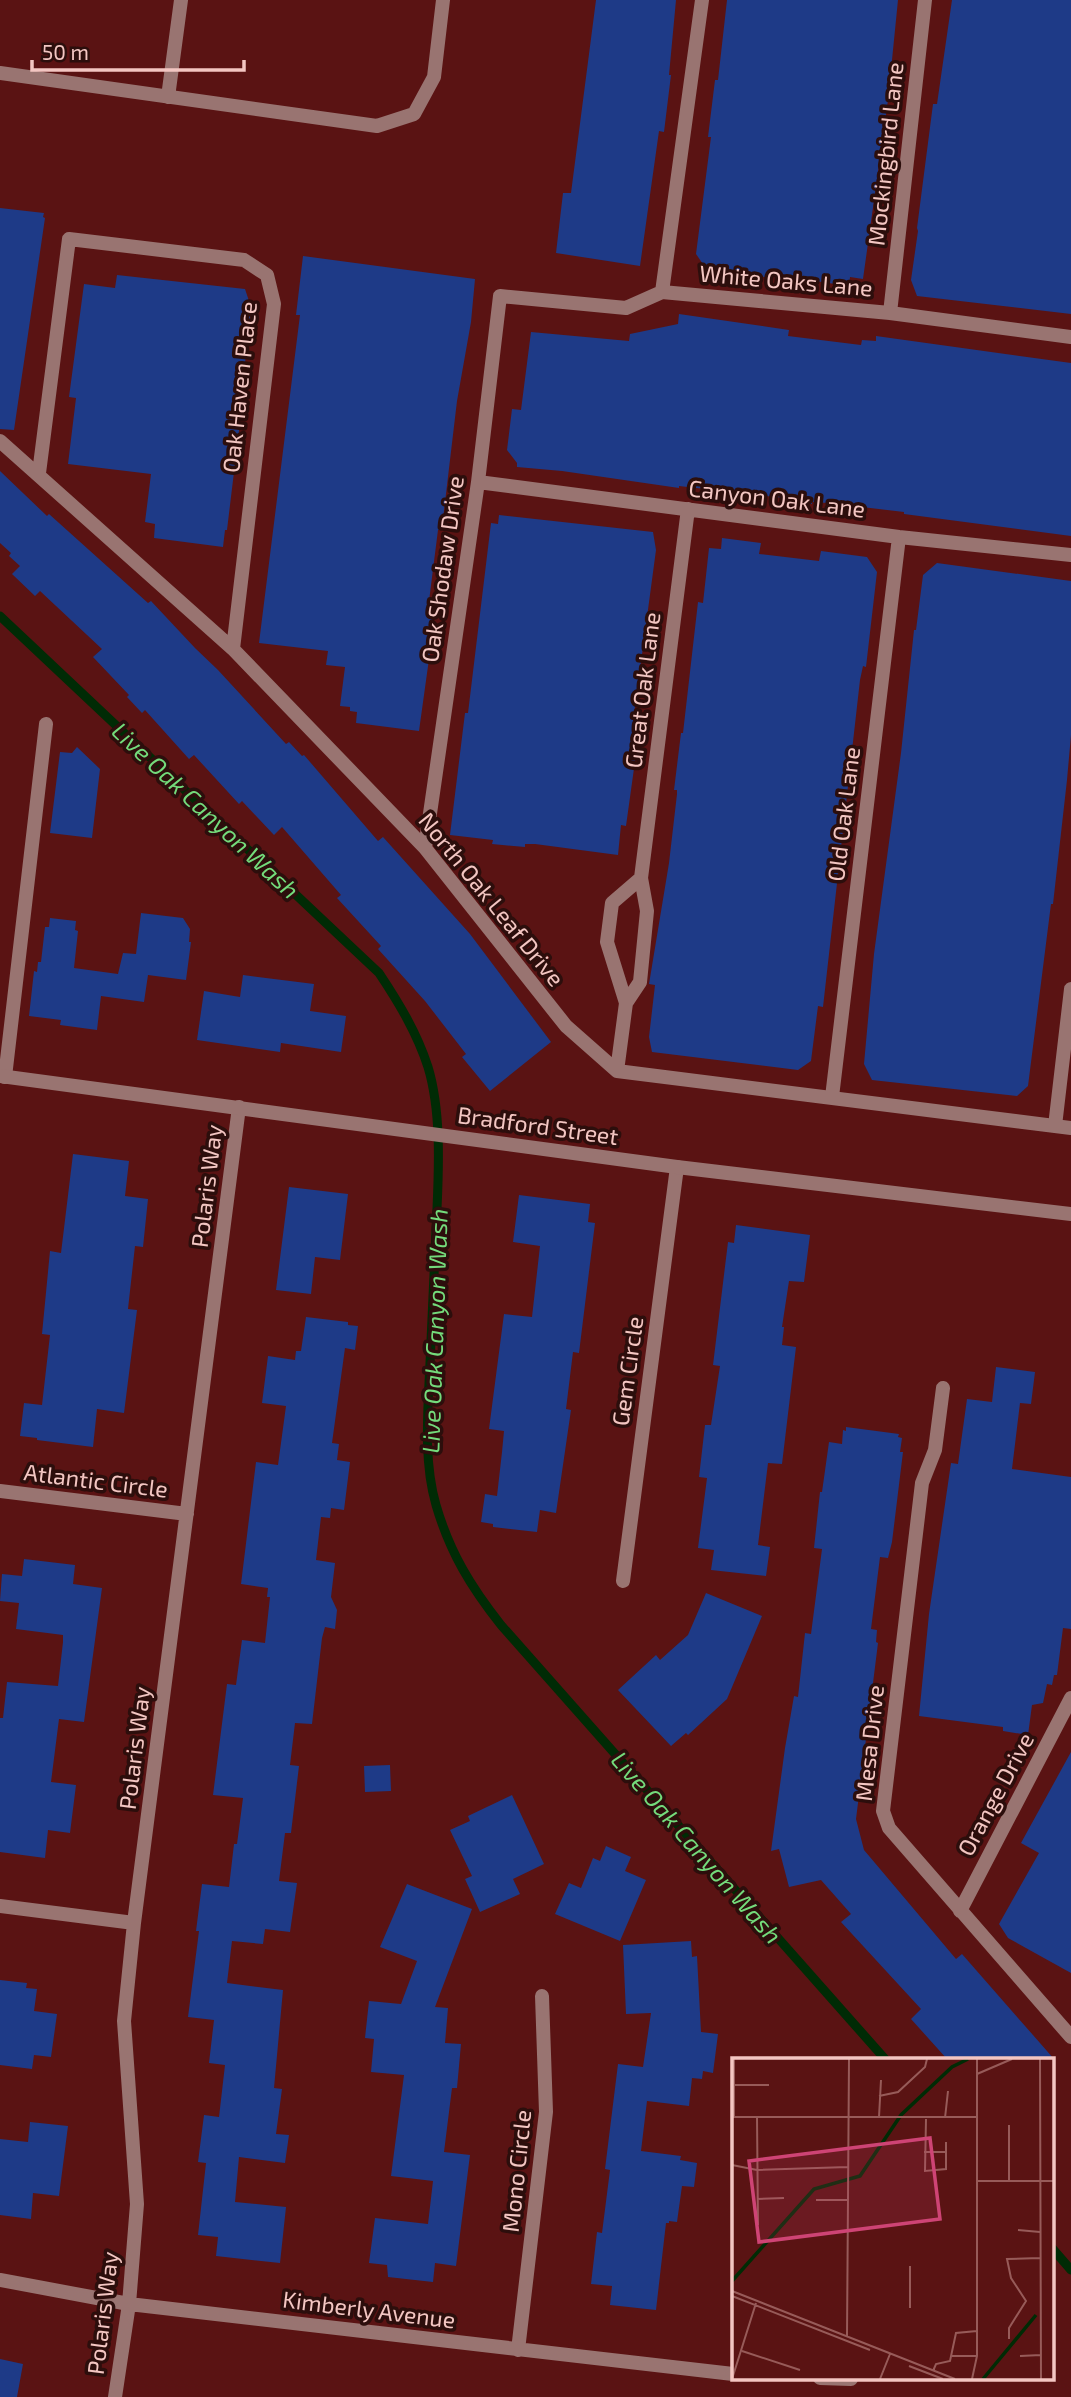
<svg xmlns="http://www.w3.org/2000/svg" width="1071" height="2397" viewBox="0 0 1071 2397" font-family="'Exo 2',sans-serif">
  <rect width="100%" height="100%" fill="#5a1313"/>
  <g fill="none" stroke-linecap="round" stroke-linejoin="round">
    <path stroke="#002b05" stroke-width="9" d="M 0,616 L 379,973 C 399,1003 417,1033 428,1067 C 441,1110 439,1164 437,1209 C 435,1260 432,1311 430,1363 C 428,1409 423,1460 436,1505 C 450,1553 471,1587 501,1625 L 885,2059
      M 1052,2248 L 1071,2270"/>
  </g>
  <path fill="#1e3a87" d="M 596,0 L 676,0 L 669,75 L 671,75 L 664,132 L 659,131 L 640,266 L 556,253 L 563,193 L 571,193 Z
    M 727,0 L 898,0 L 888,100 L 863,279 L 850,277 L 849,286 L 774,275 L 773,278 L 707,270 L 696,254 L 711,137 L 708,137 L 715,80 L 718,80 Z
    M 952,0 L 1071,0 L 1071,314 L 917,296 L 911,280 L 918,231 L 917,228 L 933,104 L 937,104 Z
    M 0,208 L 44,213 L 43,217 L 45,218 L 14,430 L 0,429 Z
    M 303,256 L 475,279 L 471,322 L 457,401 L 443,519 L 441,530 L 438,530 L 429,601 L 435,605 L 432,623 L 434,623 L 419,731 L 356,723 L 357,712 L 350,711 L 350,707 L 340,706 L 345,667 L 326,665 L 328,651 L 259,643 L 300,315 L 296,315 Z
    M 117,275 L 245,289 L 251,307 L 244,373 L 246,373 L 227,530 L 225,530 L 223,547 L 154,538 L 155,524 L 145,522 L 151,474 L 68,464 L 76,398 L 69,397 L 84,284 L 115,288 Z
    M 679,314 L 789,330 L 788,336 L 861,345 L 862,340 L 876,341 L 876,336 L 1071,363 L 1071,536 L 904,514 L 904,512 L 828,503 L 812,502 L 812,504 L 784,500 L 784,498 L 679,486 L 679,488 L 562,471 L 517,467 L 517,463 L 507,450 L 512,409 L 521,410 L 531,332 L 629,341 L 630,334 L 678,324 Z
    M 0,471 L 47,516 L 49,514 L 148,603 L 151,601 L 195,648 L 218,670 L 286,744 L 289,742 L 302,756 L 304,755 L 378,841 L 383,837 L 470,934 L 551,1042 L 490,1091 L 462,1057 L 466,1054 L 425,1001 L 378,949 L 381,946 L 337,898 L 341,895 L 282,827 L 274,835 L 242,801 L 239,804 L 194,755 L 189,759 L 145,710 L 142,713 L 127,697 L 129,695 L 93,657 L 102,649 L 40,591 L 35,596 L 12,574 L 20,566 L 9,556 L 11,553 L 0,543 Z
    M 499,515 L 653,532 L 656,550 L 632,729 L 637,729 L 637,747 L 626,826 L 621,825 L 618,855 L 535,844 L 525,844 L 525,847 L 492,844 L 493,840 L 450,835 L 465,713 L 468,713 L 491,523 L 498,524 Z
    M 722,538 L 761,543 L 759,554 L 819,561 L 821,551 L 867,557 L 877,572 L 866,667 L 863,666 L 860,680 L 823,1007 L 818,1006 L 811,1061 L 798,1070 L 652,1052 L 649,1037 L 655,985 L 649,984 L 669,863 L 677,794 L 677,790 L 674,790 L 681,733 L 683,733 L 698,602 L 703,603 L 709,548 L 721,549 Z
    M 937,563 L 1071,581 L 1071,735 L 1067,780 L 1053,904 L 1051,904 L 1028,1086 L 1017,1096 L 872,1080 L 864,1064 L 874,954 L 901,753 L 914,630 L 916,630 L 923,575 Z
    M 77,747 L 100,769 L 92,838 L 50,833 L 60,752 L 72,753 Z
    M 141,913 L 183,918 L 190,929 L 189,942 L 191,942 L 186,980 L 148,975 L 144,1002 L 101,996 L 97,1030 L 60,1025 L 61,1020 L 29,1016 L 34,971 L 37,972 L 38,962 L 41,962 L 45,927 L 49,927 L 50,918 L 76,921 L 75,930 L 78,931 L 74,968 L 118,974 L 123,953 L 136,954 Z
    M 243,975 L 314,984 L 310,1011 L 346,1016 L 341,1052 L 281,1043 L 280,1052 L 197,1040 L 204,991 L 240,997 Z
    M 73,1154 L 129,1161 L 125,1196 L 148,1199 L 143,1247 L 135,1246 L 128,1309 L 137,1310 L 124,1413 L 97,1409 L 93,1447 L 37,1440 L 37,1438 L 20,1436 L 24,1403 L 42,1405 L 50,1335 L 42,1334 L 50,1251 L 61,1253 Z
    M 289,1187 L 348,1194 L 340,1260 L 315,1257 L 311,1294 L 276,1290 Z
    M 519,1195 L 590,1204 L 588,1222 L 595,1223 L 579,1353 L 573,1352 L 566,1409 L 571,1410 L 556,1513 L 540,1510 L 537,1532 L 493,1527 L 493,1524 L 481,1522 L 485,1494 L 497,1496 L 502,1452 L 504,1431 L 489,1429 L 504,1314 L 532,1317 L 540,1246 L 513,1242 Z
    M 736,1225 L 810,1235 L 804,1282 L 789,1281 L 782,1327 L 784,1327 L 782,1345 L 796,1347 L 782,1464 L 768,1463 L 758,1545 L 770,1547 L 766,1576 L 711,1570 L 714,1550 L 698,1548 L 707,1478 L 699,1477 L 705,1425 L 711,1425 L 720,1366 L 713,1365 L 728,1242 L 734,1243 Z
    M 306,1317 L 348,1322 L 348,1325 L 358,1326 L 355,1350 L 345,1348 L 332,1443 L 339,1444 L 337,1460 L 350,1462 L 344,1510 L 331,1508 L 330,1518 L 321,1517 L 316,1560 L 335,1563 L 331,1597 L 337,1610 L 335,1629 L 325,1627 L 322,1638 L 312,1724 L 295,1723 L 290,1765 L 299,1766 L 291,1833 L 285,1833 L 279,1881 L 297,1883 L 290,1932 L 265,1929 L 263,1944 L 232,1941 L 227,1983 L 283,1990 L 274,2088 L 282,2089 L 276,2134 L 289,2135 L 285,2163 L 239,2157 L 235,2202 L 286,2207 L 280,2263 L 216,2256 L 218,2237 L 198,2235 L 206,2163 L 198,2162 L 204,2115 L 219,2117 L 225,2065 L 209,2063 L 214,2020 L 188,2017 L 199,1931 L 196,1931 L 202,1884 L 229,1887 L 234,1844 L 237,1844 L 243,1798 L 213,1795 L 227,1684 L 236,1685 L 242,1640 L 265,1643 L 270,1597 L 267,1597 L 268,1588 L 241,1584 L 256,1462 L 278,1465 L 286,1406 L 262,1403 L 268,1356 L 295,1360 L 296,1351 L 301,1351 Z
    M 996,1367 L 1035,1372 L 1031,1404 L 1020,1403 L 1012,1469 L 1071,1477 L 1071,1629 L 1063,1628 L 1057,1675 L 1054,1675 L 1052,1685 L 1047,1684 L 1043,1703 L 1032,1705 L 1028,1735 L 1003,1731 L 1003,1727 L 919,1716 L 929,1614 L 951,1463 L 958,1464 L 967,1399 L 992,1402 Z
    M 846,1427 L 899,1434 L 898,1437 L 902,1438 L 900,1452 L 903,1452 L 892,1542 L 888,1558 L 880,1557 L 871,1629 L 877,1630 L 876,1642 L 878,1643 L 856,1819 L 864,1850 L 956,1959 L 962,1954 L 1054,2059 L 947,2059 L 911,2019 L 921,2009 L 841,1922 L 851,1914 L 821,1880 L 789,1887 L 779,1849 L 771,1851 L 785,1748 L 794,1696 L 798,1697 L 805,1633 L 811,1634 L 822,1549 L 814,1548 L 820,1492 L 822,1492 L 829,1442 L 842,1444 L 843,1430 L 846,1431 Z
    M 24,1559 L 75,1565 L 73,1584 L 102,1588 L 84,1722 L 59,1719 L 51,1782 L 76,1785 L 70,1833 L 48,1830 L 45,1858 L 0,1852 L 0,1718 L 3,1718 L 7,1682 L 58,1686 L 63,1642 L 63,1635 L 16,1629 L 19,1603 L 0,1601 L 2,1574 L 22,1576 Z
    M 706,1593 L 762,1616 L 727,1699 L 688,1735 L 686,1733 L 671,1746 L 618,1690 L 656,1655 L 660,1660 L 688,1635 Z
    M 1071,1752 L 1071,1973 L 1008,1938 L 999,1924 L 1039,1853 L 1021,1843 Z
    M 390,1765 L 391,1791 L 365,1792 L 364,1766 Z
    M 512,1795 L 544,1864 L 513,1879 L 520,1894 L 480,1912 L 465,1879 L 472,1876 L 450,1830 L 470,1821 L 468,1816 Z
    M 606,1846 L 631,1857 L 625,1871 L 646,1880 L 620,1941 L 555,1914 L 569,1883 L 581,1888 L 593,1858 L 600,1861 Z
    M 407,1884 L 472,1909 L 435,2007 L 448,2008 L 445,2043 L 461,2044 L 457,2088 L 452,2088 L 444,2152 L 470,2155 L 456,2266 L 435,2263 L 433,2282 L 388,2277 L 387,2265 L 369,2263 L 375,2218 L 428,2224 L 433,2181 L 391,2176 L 404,2075 L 371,2072 L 374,2039 L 365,2038 L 369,2001 L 401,2004 L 417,1961 L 380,1947 Z
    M 691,1941 L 692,1957 L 697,1956 L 701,2032 L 718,2034 L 713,2073 L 703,2071 L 702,2079 L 692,2078 L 689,2106 L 647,2101 L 641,2151 L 681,2156 L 680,2160 L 697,2163 L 694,2187 L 682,2186 L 677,2222 L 669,2221 L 669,2223 L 666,2223 L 656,2310 L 610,2305 L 612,2286 L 591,2284 L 597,2232 L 602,2233 L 610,2170 L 605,2169 L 618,2064 L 643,2067 L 651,2013 L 626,2014 L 623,1945 Z
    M 0,1980 L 27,1983 L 26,1988 L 37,1989 L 34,2011 L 57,2014 L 51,2057 L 34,2055 L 32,2069 L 0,2065 Z
    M 30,2122 L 68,2126 L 59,2196 L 33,2193 L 31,2219 L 0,2215 L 0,2139 L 28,2142 Z
    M 0,2359 L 23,2364 L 17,2397 L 0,2397 Z"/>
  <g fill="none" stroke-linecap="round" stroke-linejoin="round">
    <path stroke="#997471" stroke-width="14" d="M 662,292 L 702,0
      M 890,313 L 925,0
      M 0,441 L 233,649 L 425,848 L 566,1026 L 617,1071 L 1071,1128
      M 39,473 L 69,239 L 244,260 L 267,275 L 274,304 L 233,649
      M 478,482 L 899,537 L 1071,555
      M 425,848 L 478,482 L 500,296 L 626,308 L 662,292 L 890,313 L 1071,337
      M 626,1003 L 640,982 L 647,911 L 641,878 L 688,509
      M 617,1071 L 626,1003 L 607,942 L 612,903 L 641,878
      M 5,1077 L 46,724
      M 832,1097 L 899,537
      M 1055,1126 L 1071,989
      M 943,1388 L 935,1450 L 922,1483 L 883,1811 L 889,1828 L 1071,2037
      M 960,1911 L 1071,1698"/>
    <path stroke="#997471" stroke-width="14" d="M 0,73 L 377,126 L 414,114 L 434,77 L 443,0
      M 168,97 L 181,0
      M 0,1491 L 187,1514
      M 623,1581 L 677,1167
      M 0,1906 L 134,1923
      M 0,2280 L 129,2304 L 733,2374
      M 518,2350 L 546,2112 L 542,1996
      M 820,2378 L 851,2379
      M 115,2397 L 129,2304 L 137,2204 L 124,2021 L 134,1923 L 239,1107"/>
    <path stroke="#997471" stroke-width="14" d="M 0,1076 L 677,1167 L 1071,1214"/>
  </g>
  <g text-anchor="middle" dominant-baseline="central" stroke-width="7" stroke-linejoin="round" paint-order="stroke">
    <g font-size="23" fill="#f3c6c2" stroke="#2c0e0c">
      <text transform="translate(885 154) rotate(-84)">Mockingbird Lane</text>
      <text transform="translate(786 280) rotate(5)">White Oaks Lane</text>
      <text transform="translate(239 387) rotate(-84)">Oak Haven Place</text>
      <text transform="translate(777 498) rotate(7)">Canyon Oak Lane</text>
      <text transform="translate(442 569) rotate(-82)">Oak Shodaw Drive</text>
      <text transform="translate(642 690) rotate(-83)">Great Oak Lane</text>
      <text transform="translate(843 814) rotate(-83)">Old Oak Lane</text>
      <text transform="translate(492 899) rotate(51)">North Oak Leaf Drive</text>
      <text transform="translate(538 1125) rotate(8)">Bradford Street</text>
      <text transform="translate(206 1186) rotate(-83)">Polaris Way</text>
      <text transform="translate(627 1371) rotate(-82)">Gem Circle</text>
      <text transform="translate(96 1480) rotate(7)">Atlantic Circle</text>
      <text transform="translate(869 1743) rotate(-84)">Mesa Drive</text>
      <text transform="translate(134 1748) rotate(-83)">Polaris Way</text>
      <text transform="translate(995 1794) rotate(-62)">Orange Drive</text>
      <text transform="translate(516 2171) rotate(-84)">Mono Circle</text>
      <text transform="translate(369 2309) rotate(7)">Kimberly Avenue</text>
      <text transform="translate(102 2313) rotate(-83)">Polaris Way</text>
    </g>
    <g font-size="24" font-style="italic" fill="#74db7b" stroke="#2c0e0c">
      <text transform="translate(206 810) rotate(43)">Live Oak Canyon Wash</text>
      <text transform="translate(434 1331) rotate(-88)">Live Oak Canyon Wash</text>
      <text transform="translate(697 1847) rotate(49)">Live Oak Canyon Wash</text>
    </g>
  </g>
  <g transform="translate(732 2058)">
    <rect width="322" height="322" fill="#5a1313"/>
    <path fill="none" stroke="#002b05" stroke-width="3.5" d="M 0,223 L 82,131 L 128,118 L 169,57 L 220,9 L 236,1M 251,321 L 304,257"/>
    <path fill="none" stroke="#975b59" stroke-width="2" d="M 2,1 L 2,59M 308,1 L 309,321M 245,16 L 280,1M 2,27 L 37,27M 147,38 L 166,34 L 193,9 L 195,1M 0,59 L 245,59M 25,59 L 26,167M 147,59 L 149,22M 213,60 L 216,33M 194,61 L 193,113 L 214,111 L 214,84M 277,67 L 277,122M 192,94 L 214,94M 0,107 L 25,112 L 116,109M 245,123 L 322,123M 25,141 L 52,140M 84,142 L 116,142M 286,172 L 308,174M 178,208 L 178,250M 0,233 L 223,321M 0,238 L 138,292M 115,278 L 117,1M 277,281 L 277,270 L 294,243 L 279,220 L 275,201 L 308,200M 10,293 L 68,312M 220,298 L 245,298M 288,298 L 309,297M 177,308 L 211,321M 201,313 L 204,306 L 218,303 L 224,275 L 245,273M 0,321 L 24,245M 148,321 L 158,296M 240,321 L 245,298 L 245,1"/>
    <path fill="#ce4475" fill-opacity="0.15" stroke="#ce4475" stroke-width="3.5" d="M 198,80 L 208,161 L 27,184 L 17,103 Z"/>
    <rect width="322" height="322" fill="none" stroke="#f3c6c2" stroke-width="3.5"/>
  </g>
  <path d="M32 60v10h212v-10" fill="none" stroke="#f3c6c2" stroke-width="3.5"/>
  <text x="42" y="60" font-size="21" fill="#f3c6c2" stroke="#2c0e0c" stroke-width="5" paint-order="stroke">50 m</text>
</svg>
